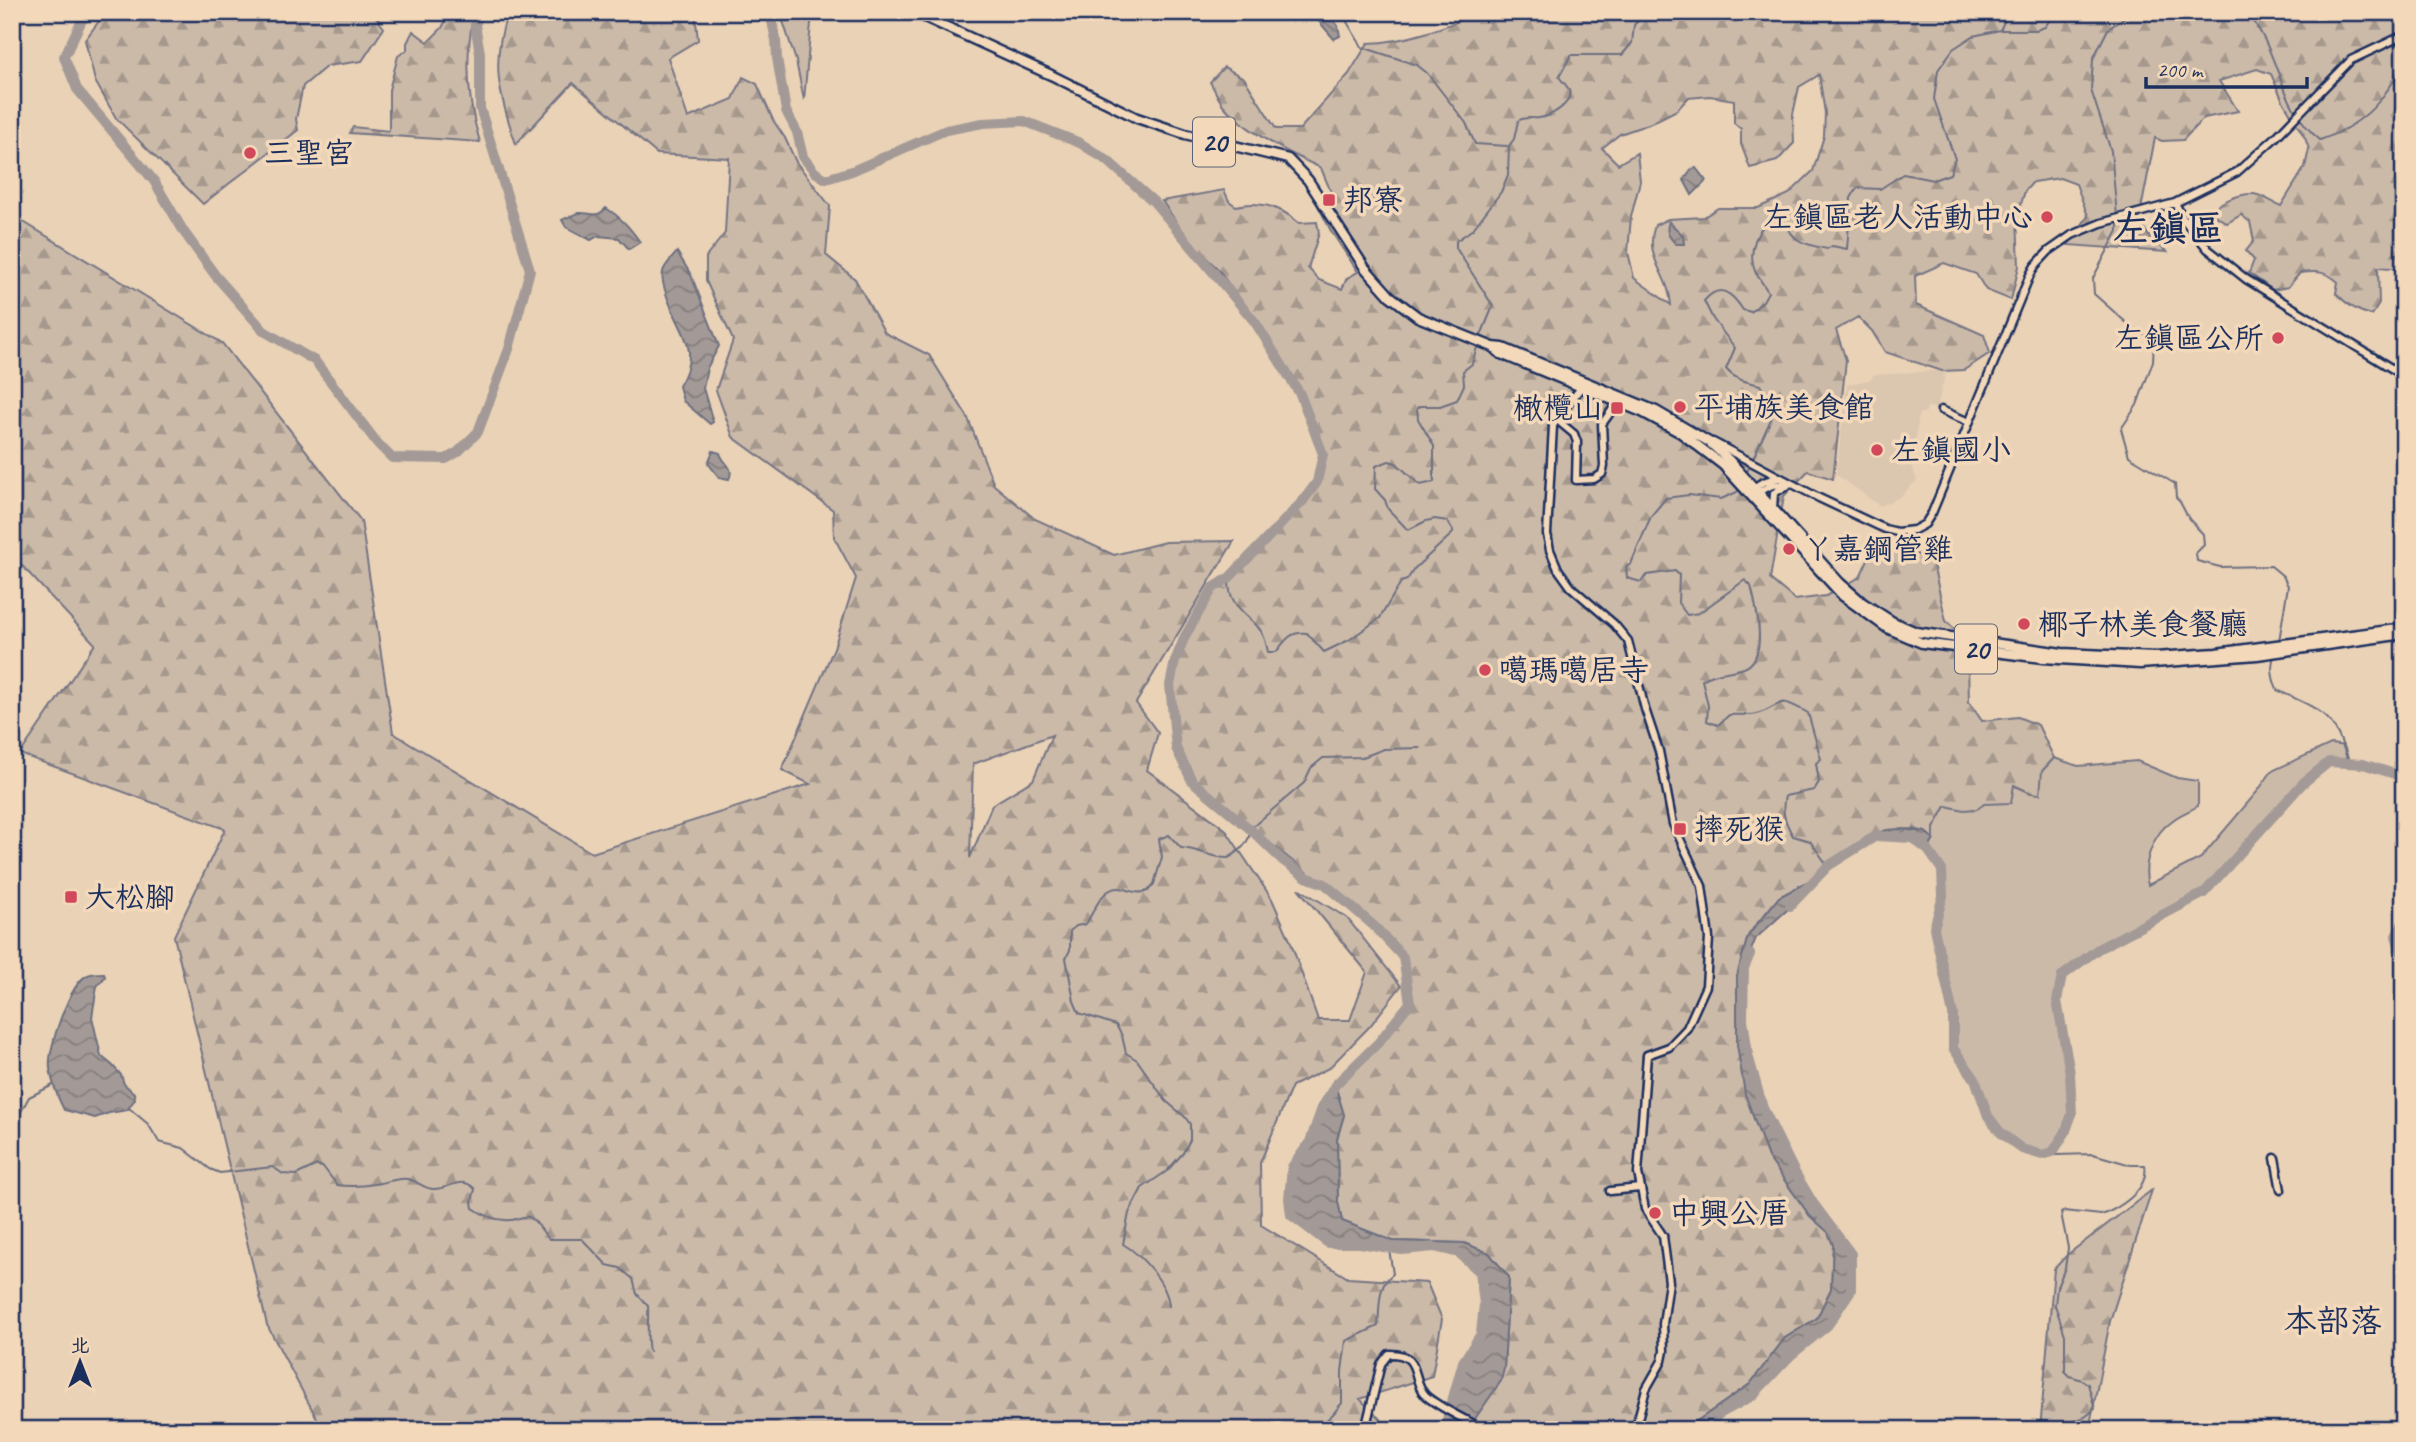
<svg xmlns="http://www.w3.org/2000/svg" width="2416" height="1442" viewBox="0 0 2416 1442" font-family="Caveat,'LXGW WenKai TC',sans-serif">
  <defs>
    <pattern id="forest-firs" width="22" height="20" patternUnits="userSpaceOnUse" patternTransform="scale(1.75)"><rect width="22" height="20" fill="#ccbaa9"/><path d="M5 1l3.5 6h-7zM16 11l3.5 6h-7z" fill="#a5988d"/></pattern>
    <pattern id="water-waves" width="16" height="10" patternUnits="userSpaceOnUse" patternTransform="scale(1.75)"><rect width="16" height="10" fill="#a39a97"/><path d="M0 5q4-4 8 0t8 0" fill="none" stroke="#847e7e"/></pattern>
  </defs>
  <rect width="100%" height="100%" fill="#ead2b6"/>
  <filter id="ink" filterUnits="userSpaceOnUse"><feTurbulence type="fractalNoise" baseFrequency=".0143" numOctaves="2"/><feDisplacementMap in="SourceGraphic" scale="14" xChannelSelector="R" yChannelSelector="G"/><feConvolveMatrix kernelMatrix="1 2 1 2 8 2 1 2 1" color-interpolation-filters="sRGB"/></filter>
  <g filter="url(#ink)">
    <path fill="#dbc6b0" d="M 1946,370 L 1937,408 L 1927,407 L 1926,412 L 1919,414 L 1912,467 L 1917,480 L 1900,497 L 1880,506 L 1836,474 L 1847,385 L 1872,379 L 1873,375 Z"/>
    <path fill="#ccbaa9" stroke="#747484" stroke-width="2" d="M 780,12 L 812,12 L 804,100 L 796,61 Z
      M 2331,744 L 2344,746 L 2350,763 L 2329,763 L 2303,783 L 2204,893 L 2098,949 L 2062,976 L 2057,1001 L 2070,1073 L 2072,1114 L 2065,1133 L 2053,1152 L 2042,1155 L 2022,1149 L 2001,1133 L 1988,1116 L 1975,1079 L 1953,1048 L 1953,1014 L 1934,928 L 1943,896 L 1942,870 L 1928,850 L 1934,839 L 1934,828 L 1946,806 C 1980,814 1986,803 2013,785 L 2031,793 L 2042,771 L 2054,758 L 2078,766 L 2137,761 L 2177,778 L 2198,781 L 2198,806 C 2190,811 2180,814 2173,820 C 2153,833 2142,864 2148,885 L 2201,858 L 2257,792 L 2272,771 Z"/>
    <path fill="url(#forest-firs)" stroke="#747484" stroke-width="2" fill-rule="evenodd" d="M 114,12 L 372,12 L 384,28 L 362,61 L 327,66 L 303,86 L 296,119 L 298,130 L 203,204 L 116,118 L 95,81 L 85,40 L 102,17 Z
      M 450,12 L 474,12 C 465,55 467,100 480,142 L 350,133 L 353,127 L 389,131 L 389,90 L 398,56 L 407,50 L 407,43 L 413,31 L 428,42 L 442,28 Z
      M 508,12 L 695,13 L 698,40 L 668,58 L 688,118 L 733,99 L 743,77 L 757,84 L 773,120 L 785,138 L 796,162 L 830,206 L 826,255 L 855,279 L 885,333 L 929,355 L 967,416 L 994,485 L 1035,519 L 1114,555 L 1165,542 L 1234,541 L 1136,703 L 1158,733 L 1147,770 L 1225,829 L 1272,899 L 1290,940 L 1318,1020 L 1350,1020 L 1367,972 L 1298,888 L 1347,918 L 1401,986 L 1370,1026 L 1329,1068 L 1292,1086 L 1260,1163 L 1261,1225 L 1348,1278 L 1427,1283 L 1442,1319 L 1432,1376 L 1360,1399 L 1391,1430 L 323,1430 L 267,1325 L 174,936 L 225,829 L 20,754 L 95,644 L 12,555 L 12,215 L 222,343 L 361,521 L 393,733 L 592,853 L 810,784 L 782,770 L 834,648 L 856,578 L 834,537 L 833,510 L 733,437 L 716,390 L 733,340 L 706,281 L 706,257 L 725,233 L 729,158 L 657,154 L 573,83 L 516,144 C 499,95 490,62 508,12 ZM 1052,735 L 1033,780 L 992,805 L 970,858 L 973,764 Z
      M 1481,12 L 2404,12 L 2404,269 L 2378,267 L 2379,304 L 2372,315 C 2357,312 2346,304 2336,293 L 2338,282 C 2326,271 2317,271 2300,273 L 2288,287 L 2273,290 L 2249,273 L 2254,260 L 2246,251 L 2254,241 L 2250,222 L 2241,215 L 2227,223 L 2210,212 C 2219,202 2240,193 2254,194 C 2262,195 2273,203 2281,206 L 2305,167 L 2309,149 L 2305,138 L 2283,101 L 2271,74 L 2257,69 L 2219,81 L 2238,111 L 2204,118 L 2183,140 L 2162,141 L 2155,138 L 2139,220 L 2149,236 L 2167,252 L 2068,245 L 2088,216 L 2076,184 L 2060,178 L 2033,182 L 2025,191 L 2017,217 L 2019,266 L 2011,300 L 1986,290 L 1976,274 L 1944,263 L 1915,276 L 1916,305 L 1984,335 L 1990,353 L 1964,370 L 1942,371 L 1885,352 L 1872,331 L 1858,317 L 1836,330 L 1846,360 L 1833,479 L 1808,471 L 1784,496 L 1770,579 L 1795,600 L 1826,596 L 1860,577 L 1869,557 L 1898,547 L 1932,560 L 1946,621 L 1959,633 L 1968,664 L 1969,702 L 1982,721 L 2018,717 L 2038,725 L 2054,758 L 2042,771 L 2040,794 L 2031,793 L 2014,785 L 2011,803 L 1984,804 L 1977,809 L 1964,810 L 1946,806 L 1934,828 L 1934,839 L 1925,832 L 1914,829 L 1887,830 L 1867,837 L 1856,846 L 1822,867 L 1811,880 L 1779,897 L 1754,927 L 1748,936 L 1737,976 L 1745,1094 L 1768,1157 L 1810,1216 L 1828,1232 L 1833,1245 L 1831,1289 L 1817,1318 L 1785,1338 L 1750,1384 L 1684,1430 L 1467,1430 L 1500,1381 L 1504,1368 L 1509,1277 L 1489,1253 L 1464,1243 L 1393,1241 L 1342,1221 L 1338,1202 L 1337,1139 L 1344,1115 L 1335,1085 L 1378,1043 L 1410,1003 L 1403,957 L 1374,926 L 1192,781 L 1176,748 L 1170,685 L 1175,661 L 1185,636 L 1213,588 L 1229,578 L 1303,501 L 1317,482 L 1323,454 L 1300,394 L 1255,322 L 1218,269 L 1190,242 L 1162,201 L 1224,190 L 1229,201 L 1236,206 C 1261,200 1281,207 1299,223 L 1317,222 L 1319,233 L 1308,268 L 1319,280 L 1342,289 L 1347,278 L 1358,272 L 1331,231 L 1313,196 L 1333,197 L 1321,168 C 1290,154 1246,132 1224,106 C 1218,99 1215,90 1210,82 L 1224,67 L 1244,78 L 1276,129 L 1300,129 L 1349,74 L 1368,43 C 1408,42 1444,27 1481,12 ZM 1819,75 L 1825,113 L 1824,136 L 1813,171 L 1789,194 L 1758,208 L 1718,208 L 1704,217 L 1668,219 L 1655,225 C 1643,259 1669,273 1671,305 L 1634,278 L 1628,252 L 1631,217 L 1640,181 L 1637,153 L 1618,164 L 1602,148 L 1620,134 L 1649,124 L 1677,110 L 1688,98 L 1710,96 L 1734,100 L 1734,123 L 1741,129 L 1741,144 L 1750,168 L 1777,161 L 1794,143 L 1793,114 L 1799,87 Z
      M 2152,1190 L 2110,1321 L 2089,1430 L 2040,1430 L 2054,1269 L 2067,1255 Z"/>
    <path fill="url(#water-waves)" stroke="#6d6f80" stroke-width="2" d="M 1317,12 L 1329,14 L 1338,26 L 1340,36 L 1334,39 L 1316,18 Z
      M 1696,168 L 1706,181 L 1692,195 L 1684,180 L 1691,170 Z
      M 606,208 C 621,217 630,228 640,242 L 629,249 L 619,238 L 598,236 L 591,240 L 566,227 L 562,220 C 567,218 574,214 579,213 C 591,212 597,219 606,208 Z
      M 1669,222 L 1683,235 L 1684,244 L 1676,244 C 1669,237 1665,232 1669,222 Z
      M 677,252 L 691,275 L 719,346 L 707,368 L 703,388 L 713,422 L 710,424 L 683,401 L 679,386 C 704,345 676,330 665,290 C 663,283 661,276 664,269 C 667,263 673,257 677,252 Z
      M 713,451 L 720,453 C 723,464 735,467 729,479 L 719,477 L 708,463 Z
      M 1901,829 L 1925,832 L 1934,839 L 1928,850 L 1912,838 L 1876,836 L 1828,866 L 1797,901 L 1756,938 L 1744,968 L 1743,1019 L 1748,1055 L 1763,1108 L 1794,1171 L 1813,1203 L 1851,1254 L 1851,1290 L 1828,1325 L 1791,1355 L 1752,1396 L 1719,1414 L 1704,1430 L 1684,1430 L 1750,1384 L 1785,1338 L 1817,1318 L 1831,1289 L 1833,1245 L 1828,1232 L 1810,1216 L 1768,1157 L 1745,1094 L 1737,1045 L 1737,976 L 1748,936 L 1779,897 L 1811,880 L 1822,867 L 1856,847 L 1867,837 L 1887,830 Z
      M 104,973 L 105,977 L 97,986 L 92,1017 L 101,1056 L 112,1065 L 121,1075 L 124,1084 L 134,1093 L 135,1099 L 127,1110 L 109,1113 L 95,1118 L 64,1110 C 57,1096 52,1083 50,1068 C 47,1050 70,982 88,975 C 92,973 100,973 104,973 Z
      M 1335,1085 L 1344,1115 L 1337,1139 L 1338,1202 L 1342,1221 L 1393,1241 L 1464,1243 L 1489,1253 L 1509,1277 L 1504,1368 L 1501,1381 L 1467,1430 L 1444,1430 L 1463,1362 L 1481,1334 L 1484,1304 L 1480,1272 L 1459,1253 L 1434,1247 L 1402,1250 L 1360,1243 L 1328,1243 L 1291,1215 L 1289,1199 L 1292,1167 L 1310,1142 L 1322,1108 Z"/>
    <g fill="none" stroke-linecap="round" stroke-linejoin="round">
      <path stroke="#6d6f80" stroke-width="2" d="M 1341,12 L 1362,47 L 1417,65 L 1427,73 L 1466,123 L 1475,144 L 1507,146
        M 2246,12 C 2280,49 2277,105 2320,140 C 2343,132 2364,120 2380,100 C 2388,90 2394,79 2404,69
        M 2000,30 L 2009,12
        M 2117,216 L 2111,151 L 2091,90 L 2093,59 L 2108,29 L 2132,12
        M 2118,221 L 2118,231 L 2093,278 L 2094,294 L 2129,325 L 2154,340 L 2153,361 L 2137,405 L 2121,429 L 2129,456 L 2175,484 L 2176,498 L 2180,502 L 2189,519 L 2203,534 L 2204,545 L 2196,553 L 2197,561 L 2220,567 L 2271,566 L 2283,576 L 2288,586 L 2279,641
        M 1480,338 L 1493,306 L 1456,248 L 1456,241 L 1473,229 L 1501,192 L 1508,175 L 1509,146 L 1514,139 L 1518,121 C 1525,116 1531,119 1539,118 C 1550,117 1573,104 1569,90 C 1567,86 1562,81 1559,77 L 1571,55 L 1622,55 L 1632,43 L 1634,25 L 1646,12
        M 1746,474 L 1772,417 L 1773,406 L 1760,385 C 1747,382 1735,380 1726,369 L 1735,348 L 1713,319 L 1704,301 C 1720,282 1732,293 1743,310 L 1751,312 L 1763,301 L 1768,292 C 1764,285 1759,279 1755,271 C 1747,252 1757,225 1776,216 C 1786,222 1789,233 1797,239 C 1805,245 1818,247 1827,249 L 1832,246 L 1847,249 L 1851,198 L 1857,188 L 1880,189 L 1903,174 L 1933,180 L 1950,174 L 1955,159 L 1934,99 L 1938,70 L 1953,49 L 1973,36 L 2000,30 L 2036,30 L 2045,27 L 2055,12
        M 1739,489 L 1737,492 L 1721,499 L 1689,495 L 1666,498 L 1651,516 L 1631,564 L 1626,567 L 1627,578 L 1641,582 L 1647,575 L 1675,571 L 1679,575 L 1678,603 L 1687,615 L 1699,613 L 1745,580 L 1751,586 C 1756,605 1769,659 1744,668 C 1729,673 1716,671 1702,680 L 1708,706 L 1707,721 L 1718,725 L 1729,715 C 1737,714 1749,716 1757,714 C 1786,705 1774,694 1808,713 L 1821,759 L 1816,763 L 1819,782 L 1814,790 L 1785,796 C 1781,812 1785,822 1793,836 L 1810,841 L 1828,866
        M 1229,578 C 1228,604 1242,610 1257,626 C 1264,633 1266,643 1268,652 L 1276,652 C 1286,640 1290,631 1307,633 L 1324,652 L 1349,640 L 1380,618 L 1401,582 L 1407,580 L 1414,569 L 1453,533 L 1453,530 L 1447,521 L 1435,519 L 1426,521 L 1408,530 L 1388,509 L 1385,500 L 1375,489 L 1376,466 L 1389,461 L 1396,463 L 1420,485 L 1434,482 L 1434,446 L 1418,419 L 1417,408 L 1420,406 L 1440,406 L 1457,400 L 1464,385 L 1463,371 L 1472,364 L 1478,344
        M 2274,657 C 2270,667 2273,680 2277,690 C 2322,711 2335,713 2348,763
        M 129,1108 L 148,1124 L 159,1142 L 183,1148 L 210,1169 L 220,1173 L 273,1167 L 283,1174 L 296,1175 L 317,1165 L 324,1168 L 337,1185 C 349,1187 363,1186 375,1184 C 386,1183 398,1177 408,1179 C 418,1181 424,1189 434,1189 C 450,1189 462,1175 475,1189 L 472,1202 L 473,1208 C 483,1215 497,1221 510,1220 C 516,1220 525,1214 531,1218 C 537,1222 544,1234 549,1239 L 582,1239 L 607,1265 L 620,1268 L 633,1279 L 637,1294 L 648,1306 C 649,1322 646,1336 649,1352
        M 12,1124 L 16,1121 L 29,1097 L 53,1085
        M 2053,1152 L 2056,1155 L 2093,1154 L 2131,1165 L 2145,1165 C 2149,1188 2125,1204 2107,1213 L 2101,1215 L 2064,1211 L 2061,1213 L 2068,1248 L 2065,1268 L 2057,1287 L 2055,1305 L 2065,1335 L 2065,1371 L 2070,1376 L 2082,1380 L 2088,1384 L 2095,1409 L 2085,1417 L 2063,1425 L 2062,1430
        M 1169,1306 C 1168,1285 1142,1255 1123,1244 L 1129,1213 L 1142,1188 L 1167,1171 L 1183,1153 L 1190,1140 L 1190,1124 L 1185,1117 L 1166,1101 L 1137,1060 L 1126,1053 L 1122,1036 L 1116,1025 L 1079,1013 L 1074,1001 L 1066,958 L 1070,950 L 1070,931 L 1076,926 L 1086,924 C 1095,910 1103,882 1125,889 C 1134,892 1138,894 1148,891 L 1154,884 L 1162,857 L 1159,839 L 1169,835 L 1181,848 C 1198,849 1211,858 1228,858 C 1238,853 1251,842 1250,829 L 1304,783 L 1311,768 L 1323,758 L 1363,757 L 1384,749 L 1420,748
        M 1320,1430 L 1321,1425 L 1333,1414 L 1342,1403 L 1342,1371 L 1346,1341 L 1378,1326 C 1380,1307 1377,1285 1393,1274 L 1389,1249"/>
      <path stroke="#a39a97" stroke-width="10" d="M 93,12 L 82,20 L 64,57 L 77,89 L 154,181 L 184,232 L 215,275 L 264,331 L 315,361 L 378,444 L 392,458 L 446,459 L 458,452 L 478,432 L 509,349 L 530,270 L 480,108 L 480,53 L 475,25 L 480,12
        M 770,12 L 776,40 L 777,58 L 786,111 L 797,132 L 803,157 L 815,172 L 826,179 L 852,171 L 946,130 L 983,123 L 1024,121 L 1080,143 L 1108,161 L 1154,202 L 1255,322 L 1300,394 L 1323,454 L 1317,482 L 1303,501 L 1229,578 L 1213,588 L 1185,636 L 1175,661 L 1170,685 L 1176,748 L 1192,781 L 1250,829 L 1282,860 L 1306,877 L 1325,884 L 1374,926 L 1403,957 L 1410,1003 L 1378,1043 L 1335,1085 L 1322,1108 L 1310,1142 L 1292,1167 L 1289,1199 L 1291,1215 L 1328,1243 L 1360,1243 L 1402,1250 L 1434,1247 L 1459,1253 L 1480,1272 L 1484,1304 L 1481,1334 L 1463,1362 L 1444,1430
        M 1790,906 L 1828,866 L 1876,836 L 1912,838 L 1928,850 L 1942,870 L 1943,896 L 1934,928 L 1953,1014 L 1953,1048 L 1975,1079 L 1988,1116 L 2001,1133 L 2022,1149 L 2042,1155 L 2053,1152 L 2065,1133 L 2072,1114 L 2070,1073 L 2057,1001 L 2062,976 L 2098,949 L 2204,893 L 2303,783 L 2329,762 L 2363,764 L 2404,777
        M 2404,921 L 2396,936 L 2404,960
        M 1704,1430 L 1719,1414 L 1752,1396 L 1791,1355 L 1828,1325 L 1851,1290 L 1851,1254 L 1813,1203 L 1794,1171 L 1763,1108 L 1748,1055 L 1743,1019 L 1744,968 L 1750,954"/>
      <defs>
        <path id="minor" d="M 2175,203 L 2184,220 L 2208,249 L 2246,279 L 2404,376
          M 1584,384 L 1556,419 L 1553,426 L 1547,534 L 1550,550 L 1558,569 L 1571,587 L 1614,624 L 1628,641 L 1645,709 L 1659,751 L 1673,824 L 1702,886 L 1709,938 L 1706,986 L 1687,1028 L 1669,1047 L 1647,1055 L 1638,1173 L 1645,1209 L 1663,1236 L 1669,1282 L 1663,1324 L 1664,1351 L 1662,1361 L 1646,1389 L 1635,1430
          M 1941,410 L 1969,422
          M 1556,419 L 1574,434 L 1577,442 L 1576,480 L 1594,479 L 1602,474 L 1604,466 L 1602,424 L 1618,402
          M 1713,442 L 1819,498 L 1885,529 L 1897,532 L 1914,530 L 1925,524 L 1932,513 L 2030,275 L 2035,266 L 2049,251 L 2072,235 L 2101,223 L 2175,203 L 2237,172 L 2275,138 L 2351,60 L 2404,35
          M 1752,491 C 1757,483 1770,479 1779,478
          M 1755,494 L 1772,485 L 1787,484
          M 1773,508 L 1774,493 L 1787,486
          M 2275,1158 L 2281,1190
          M 1610,1191 L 1640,1188
          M 1365,1430 L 1381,1364 L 1389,1354 C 1423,1353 1410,1380 1426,1396 C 1440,1408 1468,1421 1485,1430"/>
        <path id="major" d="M 914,12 L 1051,75 L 1137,118 L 1185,134 L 1288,159 L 1308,180 L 1365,268 L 1390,296 L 1418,317 L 1493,347 L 1503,348 L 1656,411 L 1709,442 L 1729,460 L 1840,583 L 1863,603 L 1893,622 L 1916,632 L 2062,653 L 2155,657 L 2216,653 L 2404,628
          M 1493,347 L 1501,354 L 1642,412 L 1681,433 L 1723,465 L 1843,596 L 1887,628 L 1922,643 L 2043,658 L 2140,664 L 2257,655 L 2404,634"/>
      </defs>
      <use href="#minor" stroke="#1b2f5e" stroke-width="11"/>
      <use href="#major" stroke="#1b2f5e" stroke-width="13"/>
      <use href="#minor" stroke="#f3d9ba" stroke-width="6"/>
      <use href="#major" stroke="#f3d9ba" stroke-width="8"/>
    </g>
  </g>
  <g fill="#d1495b" stroke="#f3d9ba" stroke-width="2.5">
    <circle cx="250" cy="153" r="7"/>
    <rect x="1322" y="193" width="14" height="14" rx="3.5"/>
    <circle cx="2047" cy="217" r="7"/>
    <circle cx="2278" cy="338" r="7"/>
    <circle cx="1680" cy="407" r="7"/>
    <rect x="1610" y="401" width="14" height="14" rx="3.5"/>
    <circle cx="1877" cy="450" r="7"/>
    <circle cx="1789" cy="549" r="7"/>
    <circle cx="2024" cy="624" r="7"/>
    <circle cx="1485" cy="670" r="7"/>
    <rect x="1673" y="822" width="14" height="14" rx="3.5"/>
    <rect x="64" y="890" width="14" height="14" rx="3.5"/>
    <circle cx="1655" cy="1213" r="7"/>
  </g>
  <g text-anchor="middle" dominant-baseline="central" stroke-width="7" stroke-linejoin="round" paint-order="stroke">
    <g fill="#f3d9ba" stroke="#5c627a" stroke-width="2">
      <rect x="1193" y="117.5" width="42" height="49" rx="5"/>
      <rect x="1955" y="624.5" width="42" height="49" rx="5"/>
    </g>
    <g font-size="28" font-weight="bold" fill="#1b2f5e">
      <text x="1214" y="142">20</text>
      <text x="1976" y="649">20</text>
    </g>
    <g font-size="30" fill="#1b2f5e" stroke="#f3d9ba" text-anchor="start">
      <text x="264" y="153">三聖宮</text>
      <text x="1343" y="200">邦寮</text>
      <text x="2033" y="217" text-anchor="end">左鎮區老人活動中心</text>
      <text x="2264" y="338" text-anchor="end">左鎮區公所</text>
      <text x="1694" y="407">平埔族美食館</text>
      <text x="1603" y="408" text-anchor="end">橄欖山</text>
      <text x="1891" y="450">左鎮國小</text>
      <text x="1803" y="549">ㄚ嘉鋼管雞</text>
      <text x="2038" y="624">椰子林美食餐廳</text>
      <text x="1499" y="670">噶瑪噶居寺</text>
      <text x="1694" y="829">摔死猴</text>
      <text x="85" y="897">大松腳</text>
      <text x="1669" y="1213">中興公厝</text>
    </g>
    <g font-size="33" fill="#1b2f5e" stroke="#f3d9ba">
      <text x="2333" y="1321">本部落</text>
    </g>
    <g font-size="37" font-weight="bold" fill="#1b2f5e" stroke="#f3d9ba">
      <text x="2168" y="228">左鎮區</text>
    </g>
  </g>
  <rect width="2416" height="1442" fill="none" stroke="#f3d9ba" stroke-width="42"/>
  <rect x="21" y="21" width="2374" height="1400" fill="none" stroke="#1b2f5e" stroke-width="2.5" filter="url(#ink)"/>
  <g transform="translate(80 1362)" stroke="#f3d9ba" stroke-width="5" paint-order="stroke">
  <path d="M0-5L12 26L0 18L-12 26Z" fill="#1b2f5e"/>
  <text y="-10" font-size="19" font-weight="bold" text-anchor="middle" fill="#1b2f5e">北</text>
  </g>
  <path d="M2146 77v10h161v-10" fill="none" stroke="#1b2f5e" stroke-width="3.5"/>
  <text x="2157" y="77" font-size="21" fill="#1b2f5e" stroke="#f3d9ba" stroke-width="5" paint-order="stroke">200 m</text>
</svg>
